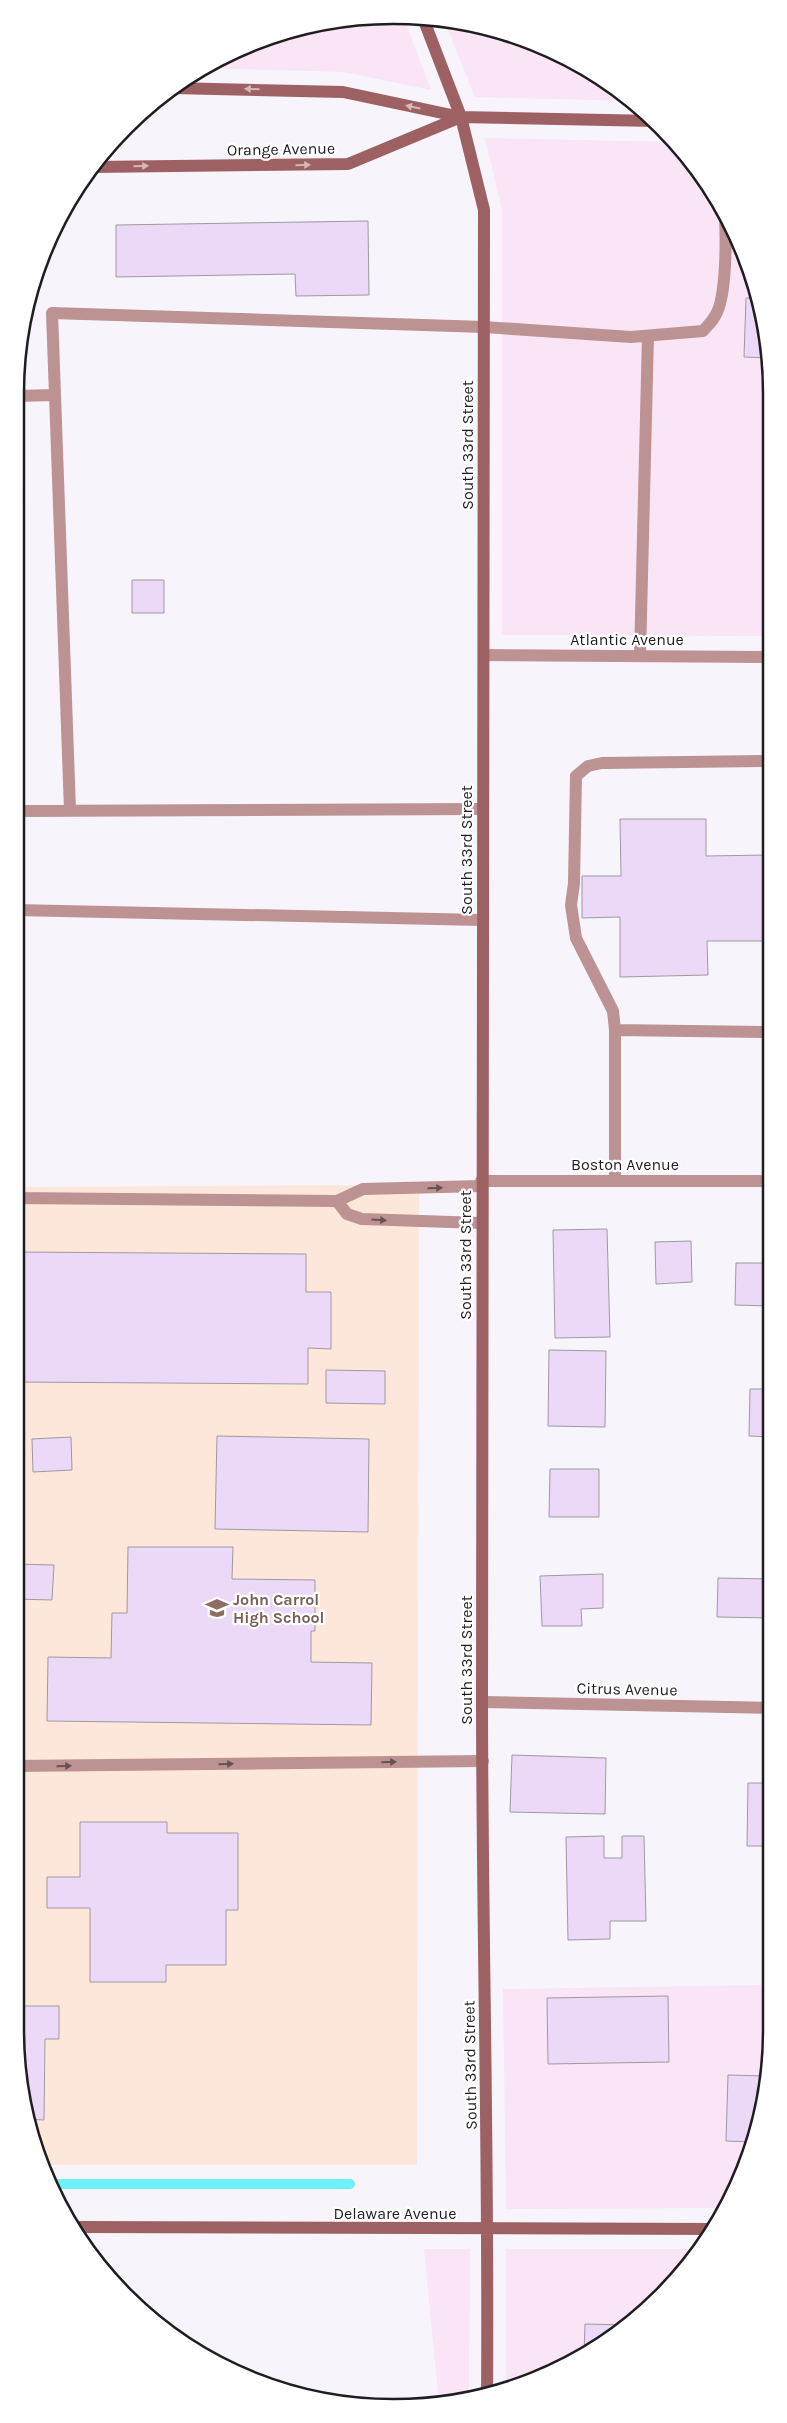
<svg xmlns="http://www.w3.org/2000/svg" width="787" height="2423" viewBox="0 0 787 2423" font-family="Karla,sans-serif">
  <rect width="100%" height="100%" fill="#f8f4fb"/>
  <path fill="#f9e5f5" d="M 394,15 L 403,16 L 431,90 L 344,72 L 203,68 L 249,44 L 320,22 Z
    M 444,20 L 468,22 L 582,66 L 628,101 L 475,97 Z
    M 485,138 L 673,142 L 733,226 L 769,344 L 769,636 L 502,635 L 502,210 Z
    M 772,1985 L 772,2030 L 765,2104 L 743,2174 L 725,2208 L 506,2209 L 503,1989 Z
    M 424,2249 L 470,2249 L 469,2399 L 439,2404 Z
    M 506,2249 L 700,2249 L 624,2330 L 561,2369 L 506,2390 Z"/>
  <path fill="#fde7da" d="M 419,1185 L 417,2165 L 41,2165 L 22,2103 L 15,2029 L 15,1187 Z"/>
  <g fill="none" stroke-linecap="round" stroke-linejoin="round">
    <path stroke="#6df2f9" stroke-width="10" d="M 50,2184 L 350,2184"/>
  </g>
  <path fill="#ecd8f7" stroke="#9e9aa0" d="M 368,221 L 369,295 L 296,296 L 295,274 L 116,277 L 116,225 Z
    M 746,298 L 755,298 L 769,344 L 769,358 L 744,357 Z
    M 132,580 L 164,580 L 164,613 L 132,613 Z
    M 620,819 L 706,819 L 706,856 L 767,855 L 768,941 L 707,941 L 708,975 L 620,977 L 620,917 L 582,918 L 582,876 L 621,876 Z
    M 607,1229 L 610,1337 L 555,1338 L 553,1230 Z
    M 691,1241 L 692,1282 L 656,1284 L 655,1242 Z
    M 15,1252 L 306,1254 L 306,1292 L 331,1292 L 331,1349 L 308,1348 L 308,1384 L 15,1382 Z
    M 736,1263 L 771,1263 L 771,1306 L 735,1305 Z
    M 549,1350 L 606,1351 L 605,1427 L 548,1426 Z
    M 326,1370 L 385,1371 L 385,1404 L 326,1403 Z
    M 750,1389 L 771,1389 L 771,1437 L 749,1436 Z
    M 217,1436 L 369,1439 L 368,1532 L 215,1529 Z
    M 71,1437 L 72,1470 L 33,1472 L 32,1439 Z
    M 550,1469 L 599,1469 L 599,1517 L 549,1517 Z
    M 128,1547 L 233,1547 L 232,1579 L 315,1580 L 315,1631 L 311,1631 L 311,1662 L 372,1663 L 371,1725 L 47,1721 L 48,1657 L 111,1658 L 112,1613 L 127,1613 Z
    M 15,1564 L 54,1565 L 52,1600 L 15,1599 Z
    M 603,1574 L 603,1608 L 581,1609 L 582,1626 L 542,1626 L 540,1576 Z
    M 718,1578 L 771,1579 L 771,1618 L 717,1617 Z
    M 512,1755 L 606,1758 L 605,1814 L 510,1812 Z
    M 748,1783 L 772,1783 L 772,1846 L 747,1846 Z
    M 80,1822 L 167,1822 L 167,1833 L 238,1833 L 238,1910 L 226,1910 L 226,1965 L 166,1965 L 166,1982 L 90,1982 L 90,1908 L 47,1908 L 47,1877 L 80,1877 Z
    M 604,1836 L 604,1858 L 622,1858 L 622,1836 L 644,1836 L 646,1921 L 610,1921 L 610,1939 L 568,1940 L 566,1837 Z
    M 668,1996 L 669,2062 L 548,2064 L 547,1998 Z
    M 15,2006 L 59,2006 L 59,2039 L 45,2039 L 44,2120 L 27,2119 L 22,2103 L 15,2030 Z
    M 728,2075 L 767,2076 L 765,2104 L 753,2142 L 726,2141 Z
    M 585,2324 L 628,2325 L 584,2354 Z"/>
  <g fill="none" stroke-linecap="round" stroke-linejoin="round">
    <path stroke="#bd9292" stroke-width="12" d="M 55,395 L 70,810
      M 15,396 L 55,395 L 52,313 L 484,327 L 631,337 L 703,331 C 707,326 712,322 715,316 C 727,298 726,238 725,216
      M 640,656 L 648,336
      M 15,811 L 483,809
      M 15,910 L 482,920
      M 615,1030 L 770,1032
      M 615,1181 L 615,1030 L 613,1011 L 576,938 L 571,905 L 574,883 L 576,776 L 588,766 L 602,763 L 770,761
      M 15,1198 L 337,1201 L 363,1189 L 481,1186
      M 337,1201 L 347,1214 L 362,1219 L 481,1223
      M 15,1766 L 483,1761"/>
    <path stroke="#bd9292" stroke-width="12" d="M 484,655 L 769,657
      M 481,1181 L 770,1181
      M 482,1702 L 771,1708"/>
    <path stroke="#9e6163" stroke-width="12" d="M 423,18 L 461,117 L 484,210 C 484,704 480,1198 482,1693 C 482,1927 489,2161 487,2396
      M 172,88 L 343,92 L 461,117 L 655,121
      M 92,167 L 348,164 L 461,117
      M 77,2227 L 714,2229"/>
  </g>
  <defs><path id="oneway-solid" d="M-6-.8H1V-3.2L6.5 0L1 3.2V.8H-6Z" transform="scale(1.25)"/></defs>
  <g fill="#d3b8b9">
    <use href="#oneway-solid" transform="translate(252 89) rotate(-178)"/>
    <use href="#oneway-solid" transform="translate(413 107) rotate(-168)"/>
    <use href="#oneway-solid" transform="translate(303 165) rotate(-1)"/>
    <use href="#oneway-solid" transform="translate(141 166) rotate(-1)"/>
  </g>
  <g fill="#665253">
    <use href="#oneway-solid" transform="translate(435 1188) rotate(-1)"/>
    <use href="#oneway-solid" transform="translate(379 1220) rotate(3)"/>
    <use href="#oneway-solid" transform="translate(389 1762) rotate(-1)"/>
    <use href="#oneway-solid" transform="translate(226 1764) rotate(-1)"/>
    <use href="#oneway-solid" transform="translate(64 1766) rotate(-1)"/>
  </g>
  <defs>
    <symbol id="school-bare" viewBox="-9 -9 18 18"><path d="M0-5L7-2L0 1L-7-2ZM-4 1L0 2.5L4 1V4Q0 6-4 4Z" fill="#8d6e63" stroke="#fff" stroke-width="2.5" paint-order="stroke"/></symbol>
  </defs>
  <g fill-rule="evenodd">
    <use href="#school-bare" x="201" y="1592" width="32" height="32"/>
  </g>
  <g text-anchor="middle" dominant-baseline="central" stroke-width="4.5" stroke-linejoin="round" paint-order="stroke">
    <g font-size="16" fill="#1f1d20" stroke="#fff">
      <text transform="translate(281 149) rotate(-1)">Orange Avenue</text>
      <text transform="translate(467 445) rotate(-90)">South 33rd Street</text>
      <text x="627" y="639">Atlantic Avenue</text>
      <text transform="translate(466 850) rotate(-90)">South 33rd Street</text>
      <text x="625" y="1164">Boston Avenue</text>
      <text transform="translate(465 1255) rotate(-90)">South 33rd Street</text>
      <text transform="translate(466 1660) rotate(-90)">South 33rd Street</text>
      <text transform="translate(627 1689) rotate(1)">Citrus Avenue</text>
      <text transform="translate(470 2065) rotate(-91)">South 33rd Street</text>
      <text x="395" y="2213">Delaware Avenue</text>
    </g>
    <g font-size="16" font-weight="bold" fill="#785e54" stroke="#fff" text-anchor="start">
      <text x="233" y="1599">John Carrol<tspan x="233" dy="18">High School</tspan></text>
    </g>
  </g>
  <path d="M0 0H787V2423H0ZM393 24H394A369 369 0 0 1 763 393V2030A369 369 0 0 1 394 2399H393A369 369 0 0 1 24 2030V393A369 369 0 0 1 393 24Z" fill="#fff" fill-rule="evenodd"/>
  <path fill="none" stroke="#1f1d20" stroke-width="2.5" d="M393 24H394A369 369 0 0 1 763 393V2030A369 369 0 0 1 394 2399H393A369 369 0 0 1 24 2030V393A369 369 0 0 1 393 24Z"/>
</svg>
